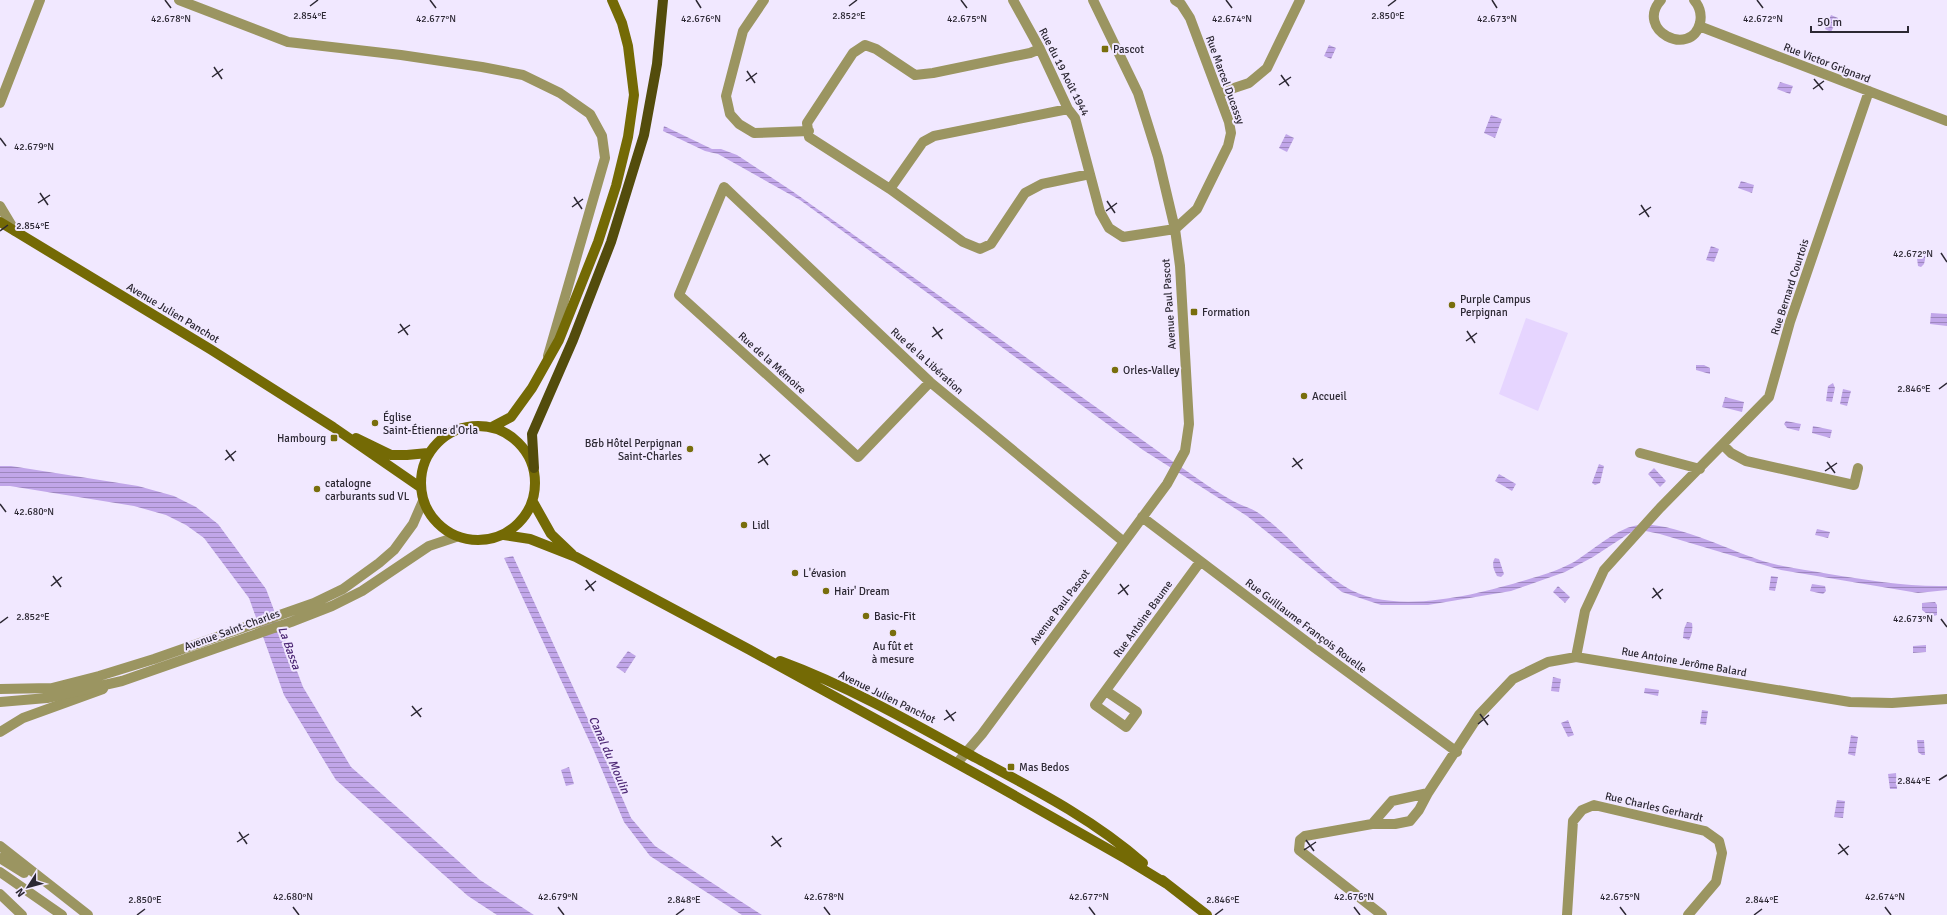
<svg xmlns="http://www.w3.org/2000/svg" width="1947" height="915" viewBox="0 0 1947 915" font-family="Signika,sans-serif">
  <defs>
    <pattern id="water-rules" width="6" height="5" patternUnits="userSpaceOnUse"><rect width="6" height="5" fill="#c1a6e9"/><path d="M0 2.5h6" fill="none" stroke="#9d87bd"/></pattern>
  </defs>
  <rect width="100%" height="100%" fill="#f1e8ff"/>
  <path fill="#e6d5ff" d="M 1526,318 L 1568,333 L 1538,411 L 1499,394 Z"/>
  <path fill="url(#water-rules)" d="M 1831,15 L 1838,18 L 1831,32 L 1825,29 Z
    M 1329,45 L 1336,48 L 1331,59 L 1324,56 Z
    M 1780,82 L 1793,86 L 1790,94 L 1777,89 Z
    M 1491,115 L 1502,119 L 1495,138 L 1484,133 Z
    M 664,126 L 712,149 L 721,149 L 737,155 L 792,191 L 1169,459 C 1190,473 1211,489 1233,501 C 1242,506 1252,508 1260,514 C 1290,536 1312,566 1344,586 C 1392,617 1475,595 1526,580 C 1543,575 1559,570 1574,562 C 1592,551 1619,526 1640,525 C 1675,522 1732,552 1766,562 C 1787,568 1808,570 1829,574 C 1868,580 1907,587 1947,586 L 1947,590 L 1918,593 L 1781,570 L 1660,534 L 1636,529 L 1593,557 L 1565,572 L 1511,591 L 1428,605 L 1381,605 L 1342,592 L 1247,516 L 1143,450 L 800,200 L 718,154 L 705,151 L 663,131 Z
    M 1286,134 L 1294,138 L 1287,152 L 1279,148 Z
    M 1741,181 L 1754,185 L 1752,193 L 1738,188 Z
    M 1711,246 L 1719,249 L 1714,262 L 1706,260 Z
    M 1912,249 L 1923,252 L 1926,255 L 1924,264 L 1921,267 L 1918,266 L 1917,258 L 1909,254 Z
    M 1931,313 L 1947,314 L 1947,326 L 1930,324 Z
    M 1696,365 L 1704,365 L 1710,368 L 1710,374 L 1696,370 Z
    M 1833,383 L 1835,388 L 1832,402 L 1826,401 L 1828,386 Z
    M 1843,389 L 1851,391 L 1847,406 L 1840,404 Z
    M 1725,397 L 1744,402 L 1742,412 L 1722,407 Z
    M 1786,421 L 1801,424 L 1799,431 L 1787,428 L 1784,424 Z
    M 1813,426 L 1832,430 L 1830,438 L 1812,433 Z
    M 1599,464 L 1604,466 L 1600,483 L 1595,485 L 1592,483 Z
    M 0,466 L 11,466 L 138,486 L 174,496 L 196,507 L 218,524 L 266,589 L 303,687 L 351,767 L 480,880 L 534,915 L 497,915 L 468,896 L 336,780 L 284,695 L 249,598 L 204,538 L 186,525 L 166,515 L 134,506 L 10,486 L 0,486 Z
    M 1654,468 L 1666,481 L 1660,487 L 1648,474 Z
    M 1499,474 L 1516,484 L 1512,491 L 1495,481 Z
    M 1817,529 L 1830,532 L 1828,538 L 1815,535 Z
    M 513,556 L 591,726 L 631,818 L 655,846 L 762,915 L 742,915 L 650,856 L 624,822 L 594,751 L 504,558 Z
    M 1495,558 L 1499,559 L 1504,574 L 1501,577 L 1497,576 C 1494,570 1491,564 1495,558 Z
    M 1771,576 L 1778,577 L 1775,591 L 1769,590 Z
    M 1812,584 L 1825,586 L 1826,591 L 1823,594 L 1810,591 Z
    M 1558,586 L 1570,597 L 1565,603 L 1553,592 Z
    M 1935,602 L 1937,605 L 1937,615 L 1931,617 L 1922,610 L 1922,603 Z
    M 1687,622 L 1692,623 C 1693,629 1692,635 1689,640 L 1683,638 L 1684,629 Z
    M 1926,645 L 1926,652 L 1913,653 L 1913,646 Z
    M 628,651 L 636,656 L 625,673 L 616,667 Z
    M 1553,677 L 1561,679 L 1559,692 L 1551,691 Z
    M 1645,688 L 1659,690 L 1658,696 L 1644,693 Z
    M 1702,710 L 1708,711 L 1706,725 L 1700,724 Z
    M 1568,720 L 1574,735 L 1568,737 L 1561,723 Z
    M 1851,735 L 1858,737 L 1855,756 L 1848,754 Z
    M 1917,740 L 1924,740 L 1925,755 L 1922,755 L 1918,752 Z
    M 569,767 L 574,784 L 566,786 L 561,770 Z
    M 1896,773 L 1897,789 L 1890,789 L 1888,774 Z
    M 1837,800 L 1845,801 L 1843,818 L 1834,817 Z"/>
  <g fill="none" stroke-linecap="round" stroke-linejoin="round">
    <path stroke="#9b9561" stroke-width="10" d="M 179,0 L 288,42 L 401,55 L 482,67 L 523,75 L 560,93 L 590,114 L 602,136 L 605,158 L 548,356
      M 764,0 L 743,31 L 726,96 L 730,114 L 739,124 L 754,133 L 809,131
      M 1013,0 L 1040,49 L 1068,109 L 1075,118 L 1100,212 L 1109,228 L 1123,237 L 1175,229 L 1197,209 L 1228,146 L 1231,133 L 1229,122 L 1190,18 L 1181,4 L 1175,0
      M 1661,0 C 1634,30 1691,59 1700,23 C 1702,14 1700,7 1694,0
      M 1699,26 L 1947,121
      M 1040,49 L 1030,53 L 933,73 L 915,75 L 876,49 L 865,45 L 853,53 L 807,123 L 809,137 L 890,189 L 963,242 L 980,249 L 991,244 L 1025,193 L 1042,184 L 1090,174
      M 1219,93 L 1249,83 L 1267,68 L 1300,0
      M 0,103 L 40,0
      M 890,189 L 923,142 L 934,136 L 1068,109
      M 0,206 L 15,231
      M 930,382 L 858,457 L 679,295 L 724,187 L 930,382 L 1124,542
      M 1723,445 L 1731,453 L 1746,461 L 1854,485 L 1858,468
      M 1640,453 L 1700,469
      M 1142,517 L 1315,648 L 1457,752
      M 1576,657 L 1585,611 L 1604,570 L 1660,508 L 1769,397 L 1790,322 L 1869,91
      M 1106,691 L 1137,712 L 1126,727 L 1095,705 L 1200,562
      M 0,732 L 23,718 L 103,689
      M 957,763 L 982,734 L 1167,484 L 1185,451 L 1189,424 L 1180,266 L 1175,229 L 1158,157 L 1138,93 L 1093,0
      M 1428,793 L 1479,715 L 1513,679 L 1548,662 L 1576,657 L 1850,702 L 1892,703 L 1947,699
      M 1372,824 L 1392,801 L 1428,793 L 1419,810 L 1410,821 L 1395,824 L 1372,824 L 1305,836 L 1300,840 L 1299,850 L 1382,915
      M 0,846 L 88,915
      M 0,858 L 24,873
      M 0,872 L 62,915
      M 0,894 L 22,915
      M 1567,915 L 1573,821 L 1582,810 L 1594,805 L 1705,831 L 1719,841 L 1722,853 L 1716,882 L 1688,915"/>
    <path stroke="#9b9561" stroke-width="10" d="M 0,689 L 52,688 L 99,676 L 154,659 L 314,603 L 343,589 L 379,563 L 394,550 L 413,524 L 423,501
      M 0,702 L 47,698 L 122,681 L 291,622 L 332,606 L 362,591 L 429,546 L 456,537"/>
    <path stroke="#746a05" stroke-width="10" d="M 0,222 L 210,349 L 333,427 L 420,487
      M421 483a57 57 0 1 1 114 0a57 57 0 1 1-114 0Z
      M 492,427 L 511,417 L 532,388 L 559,340 L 598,242 L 616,186 L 628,137 L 634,95 L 628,46 L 622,23 L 612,0
      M 356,438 L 391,455 L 407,455 L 428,453
      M 533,502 L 551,534 L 572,554
      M 504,535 L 530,539 L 576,557 L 750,650 L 987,780 L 1126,859 L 1167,884
      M 780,661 C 848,686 913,723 976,758 C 1034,789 1093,819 1143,863
      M 1162,880 L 1207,915"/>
    <path stroke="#534c0c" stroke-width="10" d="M 534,468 L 532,434 L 573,340 L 611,242 L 644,135 L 657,64 L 663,0"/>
  </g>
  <path fill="none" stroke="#2c2833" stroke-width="1.5" d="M 165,0 L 171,8M 430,0 L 436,8M 696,0 L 701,8M 961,0 L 967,8M 1226,0 L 1232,8M 1492,0 L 1497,8M 1757,0 L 1763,8M 310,6 L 318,0M 849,6 L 857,0M 1388,6 L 1396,0M 214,67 L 222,79M 747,71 L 755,83M 1281,75 L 1289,86M 212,77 L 223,69M 1814,79 L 1823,90M 746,81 L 757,73M 1279,85 L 1291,77M 1813,89 L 1824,81M 0,138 L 6,146M 40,193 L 48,205M 574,197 L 582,209M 1107,201 L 1115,213M 38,203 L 50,195M 1641,205 L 1649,217M 572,207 L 583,199M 1106,211 L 1117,203M 1639,215 L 1651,207M 0,231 L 8,225M 1941,253 L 1947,262M 400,324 L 408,335M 933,327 L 942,339M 1467,331 L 1475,343M 398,333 L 410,325M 932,337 L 943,329M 1466,341 L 1477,333M 1939,389 L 1947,383M 226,450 L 234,461M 760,454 L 768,465M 1293,458 L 1302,469M 225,460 L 236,451M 1827,462 L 1835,473M 758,463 L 770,455M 1292,467 L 1303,459M 1825,471 L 1837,463M 0,504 L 6,512M 53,576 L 61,587M 586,580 L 594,591M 1120,584 L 1128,595M 51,586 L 62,577M 1653,588 L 1661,599M 585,590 L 596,581M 1118,594 L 1129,585M 1652,598 L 1663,589M 1941,619 L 1947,627M 0,623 L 8,617M 412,706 L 421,717M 946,710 L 954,721M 1480,714 L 1488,725M 411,716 L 422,708M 944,720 L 956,712M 1478,724 L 1489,715M 1939,780 L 1947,775M 239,832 L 247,844M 772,836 L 781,847M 1306,840 L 1314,851M 237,842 L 249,834M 1839,844 L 1848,855M 771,846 L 782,838M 1304,850 L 1316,842M 1838,854 L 1849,846M 293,907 L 299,915M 558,907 L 564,915M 824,907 L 830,915M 1089,907 L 1095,915M 1354,907 L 1360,915M 1620,907 L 1626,915M 1885,907 L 1891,915M 137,915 L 145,909M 676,915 L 684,909M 1215,915 L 1223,909M 1754,915 L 1762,909"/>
  <g fill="#786e0c" stroke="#f1e8ff" stroke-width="1.5">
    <rect x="1101" y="45" width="8" height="8" rx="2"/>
    <circle cx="1452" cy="305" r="4"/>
    <rect x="1190" y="308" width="8" height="8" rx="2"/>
    <circle cx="1115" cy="370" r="4"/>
    <circle cx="1304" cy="396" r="4"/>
    <circle cx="375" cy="423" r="4"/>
    <rect x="330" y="434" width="8" height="8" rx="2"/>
    <circle cx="690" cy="449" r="4"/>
    <circle cx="317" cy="489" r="4"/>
    <circle cx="744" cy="525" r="4"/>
    <circle cx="795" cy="573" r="4"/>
    <circle cx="826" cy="591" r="4"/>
    <circle cx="866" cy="616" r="4"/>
    <circle cx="893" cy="633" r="4"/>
    <rect x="1007" y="763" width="8" height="8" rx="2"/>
  </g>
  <g text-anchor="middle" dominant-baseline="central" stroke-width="4" stroke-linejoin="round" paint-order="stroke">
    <g font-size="11" fill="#2c2833" stroke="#f1e8ff" text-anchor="start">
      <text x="1113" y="49">Pascot</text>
      <text x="1460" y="299">Purple Campus<tspan x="1460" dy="13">Perpignan</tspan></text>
      <text x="1202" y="312">Formation</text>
      <text x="1123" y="370">Orles-Valley</text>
      <text x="1312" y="396">Accueil</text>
      <text x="383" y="417">Église<tspan x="383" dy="13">Saint-Étienne d'Orla</tspan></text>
      <text x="326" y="438" text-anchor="end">Hambourg</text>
      <text x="682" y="443" text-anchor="end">B&amp;b Hôtel Perpignan<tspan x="682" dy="13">Saint-Charles</tspan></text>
      <text x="325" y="483">catalogne<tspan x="325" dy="13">carburants sud VL</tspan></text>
      <text x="752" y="525">Lidl</text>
      <text x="803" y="573">L'évasion</text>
      <text x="834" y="591">Hair' Dream</text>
      <text x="874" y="616">Basic-Fit</text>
      <text x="893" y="646" text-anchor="middle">Au fût et<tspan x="893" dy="13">à mesure</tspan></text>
      <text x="1019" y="767">Mas Bedos</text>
    </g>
    <g font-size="11" fill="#2c2833" stroke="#f1e8ff">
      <text transform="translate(1827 63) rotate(21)">Rue Victor Grignard</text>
      <text transform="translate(1064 72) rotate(63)">Rue du 19 Août 1944</text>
      <text transform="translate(1225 80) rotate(70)">Rue Marcel Ducassy</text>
      <text transform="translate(1790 287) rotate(-72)">Rue Bernard Courtois</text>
      <text transform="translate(1169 304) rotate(-94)">Avenue Paul Pascot</text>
      <text transform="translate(173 313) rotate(31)">Avenue Julien Panchot</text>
      <text transform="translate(927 361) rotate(42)">Rue de la Libération</text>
      <text transform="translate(772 363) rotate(42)">Rue de la Mémoire</text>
      <text transform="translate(1060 607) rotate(-53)">Avenue Paul Pascot</text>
      <text transform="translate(1143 619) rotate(-54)">Rue Antoine Baume</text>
      <text transform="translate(1306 626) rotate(37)">Rue Guillaume François Rouelle</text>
      <text transform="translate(232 630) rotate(-20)">Avenue Saint-Charles</text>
      <text transform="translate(1684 662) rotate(10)">Rue Antoine Jerôme Balard</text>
      <text transform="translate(887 697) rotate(26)">Avenue Julien Panchot</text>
      <text transform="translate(1654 807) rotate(13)">Rue Charles Gerhardt</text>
    </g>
    <g font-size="12" font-style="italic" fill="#4e2976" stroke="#f1e8ff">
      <text transform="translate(289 648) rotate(70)">La Bassa</text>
      <text transform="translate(609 755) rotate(66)">Canal du Moulin</text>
    </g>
  </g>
  <g font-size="10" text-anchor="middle" fill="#2c2833" stroke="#f1e8ff" stroke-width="4" stroke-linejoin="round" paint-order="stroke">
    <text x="310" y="19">2.854°E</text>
    <text x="849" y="19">2.852°E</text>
    <text x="1388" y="19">2.850°E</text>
    <text x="171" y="22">42.678°N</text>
    <text x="436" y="22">42.677°N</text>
    <text x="701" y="22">42.676°N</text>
    <text x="967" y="22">42.675°N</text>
    <text x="1232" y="22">42.674°N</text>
    <text x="1497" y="22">42.673°N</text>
    <text x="1763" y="22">42.672°N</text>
    <text x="34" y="150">42.679°N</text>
    <text x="33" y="229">2.854°E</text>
    <text x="1913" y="257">42.672°N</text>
    <text x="1914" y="392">2.846°E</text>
    <text x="34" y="515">42.680°N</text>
    <text x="33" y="620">2.852°E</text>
    <text x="1913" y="622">42.673°N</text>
    <text x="1914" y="784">2.844°E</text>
    <text x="293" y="900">42.680°N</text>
    <text x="558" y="900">42.679°N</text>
    <text x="824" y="900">42.678°N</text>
    <text x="1089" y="900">42.677°N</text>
    <text x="1354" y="900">42.676°N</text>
    <text x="1620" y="900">42.675°N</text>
    <text x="1885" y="900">42.674°N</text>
    <text x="145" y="903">2.850°E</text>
    <text x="684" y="903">2.848°E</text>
    <text x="1223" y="903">2.846°E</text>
    <text x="1762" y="903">2.844°E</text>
  </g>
  <g transform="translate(28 887) rotate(234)" stroke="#f1e8ff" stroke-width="3" paint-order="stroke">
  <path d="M0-3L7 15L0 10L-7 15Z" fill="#2c2833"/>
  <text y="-6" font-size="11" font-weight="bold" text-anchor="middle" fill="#2c2833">N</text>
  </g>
  <path d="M1811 26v6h97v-6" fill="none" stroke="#2c2833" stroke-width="2"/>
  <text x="1817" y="26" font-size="12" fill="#2c2833" stroke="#f1e8ff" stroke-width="3" paint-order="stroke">50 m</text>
</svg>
